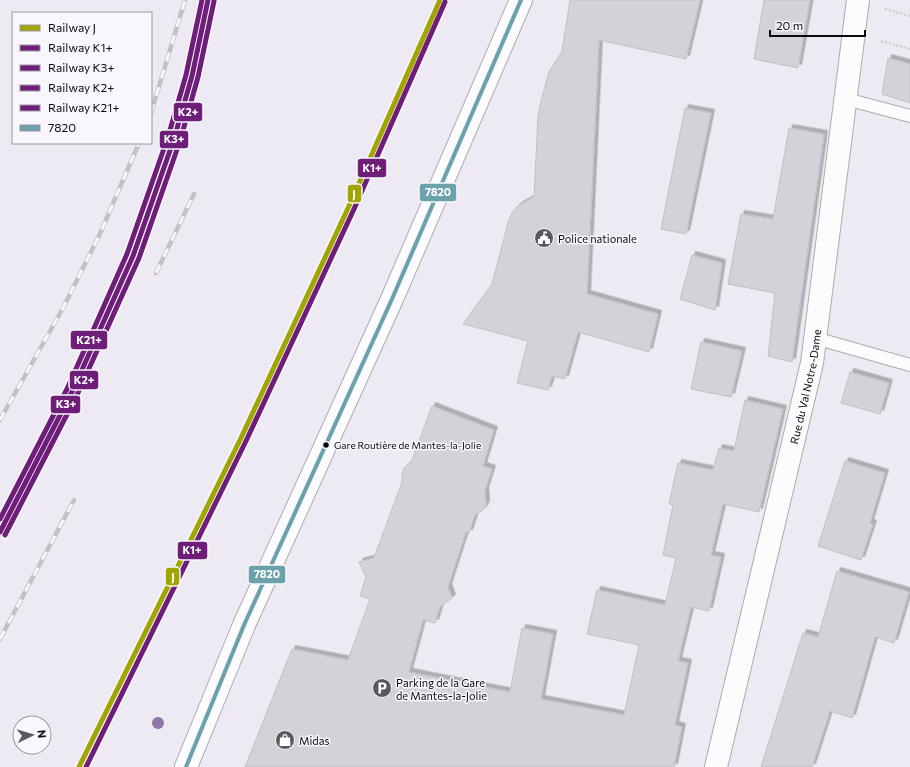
<svg xmlns="http://www.w3.org/2000/svg" width="910" height="767" viewBox="0 0 910 767" font-family="Commissioner,sans-serif">
  <defs>
    <filter id="shadow"><feDropShadow dx="3.5" dy="-3.5" stdDeviation="0" flood-color="#0004"/></filter>
  </defs>
  <rect width="100%" height="100%" fill="#eeeaf4"/>
  <path fill="#d4d2d8" stroke="#c1bfc6" filter="url(#shadow)" d="M 570,0 L 700,0 L 686,59 L 599,40 L 587,294 L 658,314 L 649,352 L 578,332 L 565,379 L 552,376 L 548,390 L 517,383 L 528,341 L 463,324 L 492,284 L 508,223 L 512,213 L 518,206 L 534,197 L 538,117 L 541,101 L 549,72 L 562,51 Z
    M 764,0 L 810,0 L 798,68 L 754,59 Z
    M 888,58 L 910,64 L 910,103 L 882,94 Z
    M 685,108 L 711,113 L 686,234 L 661,229 Z
    M 789,128 L 824,134 L 792,362 L 768,356 L 775,293 L 728,284 L 741,214 L 773,219 Z
    M 692,255 L 722,263 L 715,310 L 680,299 Z
    M 701,342 L 742,351 L 731,397 L 691,389 Z
    M 850,372 L 889,383 L 880,414 L 841,403 Z
    M 745,400 L 783,409 L 759,512 L 723,504 L 711,555 L 721,557 L 709,611 L 691,607 L 678,661 L 688,663 L 675,725 L 682,727 L 674,767 L 245,767 L 292,649 L 348,660 L 370,599 L 360,596 L 366,577 L 359,562 L 374,558 L 402,482 L 402,475 L 404,468 L 411,463 L 432,406 L 494,430 L 483,466 L 492,469 L 485,491 L 486,504 L 483,510 L 475,515 L 469,533 L 466,532 L 448,587 L 452,598 L 440,607 L 435,623 L 423,620 L 409,672 L 510,692 L 522,628 L 553,634 L 541,699 L 624,715 L 639,645 L 587,634 L 597,590 L 665,605 L 676,558 L 663,555 L 673,505 L 669,504 L 678,463 L 713,470 L 719,448 L 734,451 Z
    M 845,461 L 885,473 L 870,523 L 873,524 L 861,560 L 818,546 Z
    M 837,571 L 909,592 L 894,643 L 875,637 L 852,718 L 830,711 L 812,767 L 761,767 L 803,633 L 818,637 Z"/>
  <g fill="none" stroke-linecap="round" stroke-linejoin="round">
    <defs>
      <path id="service" d="M 846,99 L 910,116
        M 815,338 L 910,365"/>
      <g id="minor">
        <path d="M 186,767 L 244,625 L 392,299 L 521,0"/>
        <path id="s1" d="M 716,767 L 812,363 L 858,0"/>
      </g>
    </defs>
    <use href="#service" stroke="#acaab0" stroke-width="14"/>
    <use href="#minor" stroke="#acaab0" stroke-width="24"/>
    <path stroke="#cfced1" stroke-width="2.5" stroke-dasharray="2 2" stroke-linecap="butt" d="M 885,9 L 910,16
      M 881,41 L 910,49"/>
    <use href="#service" stroke="#fcfcfd" stroke-width="12"/>
    <use href="#minor" stroke="#fcfcfd" stroke-width="22"/>
    <defs>
      <path id="rail" d="M 151,113 L 185,0
        M 156,273 L 194,194
        M 0,420 L 63,308 L 99,236 L 139,143
        M 0,639 L 74,500"/>
    </defs>
    <use href="#rail" stroke="#c3c1c4" stroke-width="4.5"/>
    <use href="#rail" stroke="#f9f7fd" stroke-width="3" stroke-dasharray="9" stroke-linecap="butt"/>
    <defs>
      <path id="bus-1" d="M 186,767 L 244,625 L 392,299 L 521,0"/>
    </defs>
    <use href="#bus-1" stroke="#f9f7fd" stroke-width="7"/>
    <use href="#bus-1" stroke="#6aa1aa" stroke-width="4"/>
    <defs>
      <path id="rail-1" d="M 79,767 L 241,438 L 349,206 L 440,0"/>
      <path id="rail-2" d="M 86,767 L 246,441 L 354,209 L 445,2"/>
      <path id="rail-3" d="M 0,532 L 72,392 L 133,256 L 174,139 L 192,76 L 208,0"/>
      <path id="rail-4" d="M 5,535 L 77,395 L 139,258 L 180,141 L 198,77 L 214,1"/>
      <path id="rail-5" d="M 0,519 L 67,389 L 127,254 L 168,137 L 186,75 L 202,0"/>
    </defs>
    <use href="#rail-1" stroke="#f9f7fd" stroke-width="8"/>
    <use href="#rail-2" stroke="#f9f7fd" stroke-width="8"/>
    <use href="#rail-3" stroke="#f9f7fd" stroke-width="8"/>
    <use href="#rail-4" stroke="#f9f7fd" stroke-width="8"/>
    <use href="#rail-5" stroke="#f9f7fd" stroke-width="8"/>
    <use href="#rail-1" stroke="#a1a503" stroke-width="5"/>
    <use href="#rail-2" stroke="#6e1e78" stroke-width="5"/>
    <use href="#rail-3" stroke="#6e1e78" stroke-width="5"/>
    <use href="#rail-4" stroke="#6e1e78" stroke-width="5"/>
    <use href="#rail-5" stroke="#6e1e78" stroke-width="5"/>
  </g>
  <circle fill="#8d76a4" cx="158" cy="723" r="6"/>
  <defs>
    <symbol id="civic-disc" viewBox="-11 -11 22 22"><circle r="9.5" fill="#5b585f" stroke="#f9f7fd"/><path d="M-.6-6.5H3V-4.5H.6V-3L4-1V1h2V6H-6V1h2V-1L-.6-3ZM-1.2 2.5V6h2.4V2.5Z" fill="#fff"/></symbol>
    <symbol id="parking-disc" viewBox="-11 -11 22 22"><circle r="9.5" fill="#5b585f" stroke="#f9f7fd"/><path d="M-3.5-5.5H1a3.5 3.5 0 0 1 0 7H-1V5.5H-3.5ZM-1-3.4V-.6H.8a1.4 1.4 0 0 0 0-2.8Z" fill="#fff"/></symbol>
    <symbol id="shop-disc" viewBox="-11 -11 22 22"><circle r="9.5" fill="#5b585f" stroke="#f9f7fd"/><path d="M-5-2.5h2.3a2.7 3.5 0 0 1 5.4 0H5L5.5 6h-11ZM-1.5-2.5h3a1.5 2.3 0 0 0-3 0Z" fill="#fff"/></symbol>
  </defs>
  <g fill-rule="evenodd">
    <use href="#civic-disc" x="533" y="227" width="22" height="22"/>
    <use href="#parking-disc" x="371" y="677" width="22" height="22"/>
    <use href="#shop-disc" x="274" y="729" width="22" height="22"/>
  </g>
  <circle fill="#0c0a0f" stroke="#f9f7fd" stroke-width="1.5" cx="326" cy="445" r="3.5"/>
  <g text-anchor="middle" dominant-baseline="central" stroke-width="3" stroke-linejoin="round" paint-order="stroke">
    <g font-size="10" fill="#0c0a0f" stroke="#f9f7fd" text-anchor="start">
      <text x="334" y="445">Gare Routière de Mantes-la-Jolie</text>
    </g>
    <g font-size="11" fill="#0c0a0f" stroke="#f9f7fd" text-anchor="start">
      <text x="558" y="238">Police nationale</text>
      <text x="396" y="682">Parking de la Gare<tspan x="396" dy="13">de Mantes-la-Jolie</tspan></text>
      <text x="299" y="740">Midas</text>
    </g>
    <g font-size="11" fill="#0c0a0f" stroke="#f9f7fd">
      <text stroke="none"><textPath href="#s1" startOffset="391">Rue du Val Notre-Dame</textPath></text>
    </g>
  </g>
  <g stroke="#f9f7fd" stroke-width="1.5">
    <rect x="173" y="102" width="30" height="20" rx="4" fill="#6e1e78"/>
    <rect x="159" y="130" width="30" height="19" rx="4" fill="#6e1e78"/>
    <rect x="357" y="158" width="30" height="20" rx="4" fill="#6e1e78"/>
    <rect x="419" y="183" width="38" height="19" rx="4" fill="#6aa1aa"/>
    <rect x="347" y="184" width="15" height="19" rx="4" fill="#a1a503"/>
    <rect x="70" y="330" width="38" height="20" rx="4" fill="#6e1e78"/>
    <rect x="69" y="370" width="30" height="20" rx="4" fill="#6e1e78"/>
    <rect x="50" y="395" width="31" height="19" rx="4" fill="#6e1e78"/>
    <rect x="177" y="541" width="31" height="19" rx="4" fill="#6e1e78"/>
    <rect x="248" y="565" width="38" height="19" rx="4" fill="#6aa1aa"/>
    <rect x="165" y="567" width="15" height="19" rx="4" fill="#a1a503"/>
  </g>
  <g font-size="11" text-anchor="middle" font-weight="bold" fill="#fff">
    <text x="188" y="116">K2+</text>
    <text x="174" y="143">K3+</text>
    <text x="372" y="172">K1+</text>
    <text x="438" y="196">7820</text>
    <text x="354" y="198">J</text>
    <text x="89" y="344">K21+</text>
    <text x="84" y="384">K2+</text>
    <text x="66" y="408">K3+</text>
    <text x="192" y="554">K1+</text>
    <text x="267" y="578">7820</text>
    <text x="173" y="581">J</text>
  </g>
  <rect x="12" y="12" width="140" height="132" fill="#f9f7fd" stroke="#9a989e"/>
  <rect x="20" y="25" width="20" height="6" fill="#a1a503" stroke="#9a989e"/>
  <text x="48" y="32" font-size="12" fill="#0c0a0f">Railway J</text>
  <rect x="20" y="45" width="20" height="6" fill="#6e1e78" stroke="#9a989e"/>
  <text x="48" y="52" font-size="12" fill="#0c0a0f">Railway K1+</text>
  <rect x="20" y="65" width="20" height="6" fill="#6e1e78" stroke="#9a989e"/>
  <text x="48" y="72" font-size="12" fill="#0c0a0f">Railway K3+</text>
  <rect x="20" y="85" width="20" height="6" fill="#6e1e78" stroke="#9a989e"/>
  <text x="48" y="92" font-size="12" fill="#0c0a0f">Railway K2+</text>
  <rect x="20" y="105" width="20" height="6" fill="#6e1e78" stroke="#9a989e"/>
  <text x="48" y="112" font-size="12" fill="#0c0a0f">Railway K21+</text>
  <rect x="20" y="125" width="20" height="6" fill="#6aa1aa" stroke="#9a989e"/>
  <text x="48" y="132" font-size="12" fill="#0c0a0f">7820</text>
  <g transform="translate(32 735) rotate(85)"><circle r="19" fill="#f9f7fd" stroke="#9a989e"/>
  <path d="M0-3L7 15L0 10L-7 15Z" fill="#5b585f"/>
  <text y="-6" font-size="11" font-weight="bold" text-anchor="middle" fill="#0c0a0f">N</text>
  </g>
  <path d="M770 30v6h95v-6" fill="none" stroke="#0c0a0f" stroke-width="2"/>
  <text x="776" y="30" font-size="12" fill="#0c0a0f" stroke="#f9f7fd" stroke-width="3" paint-order="stroke">20 m</text>
</svg>
